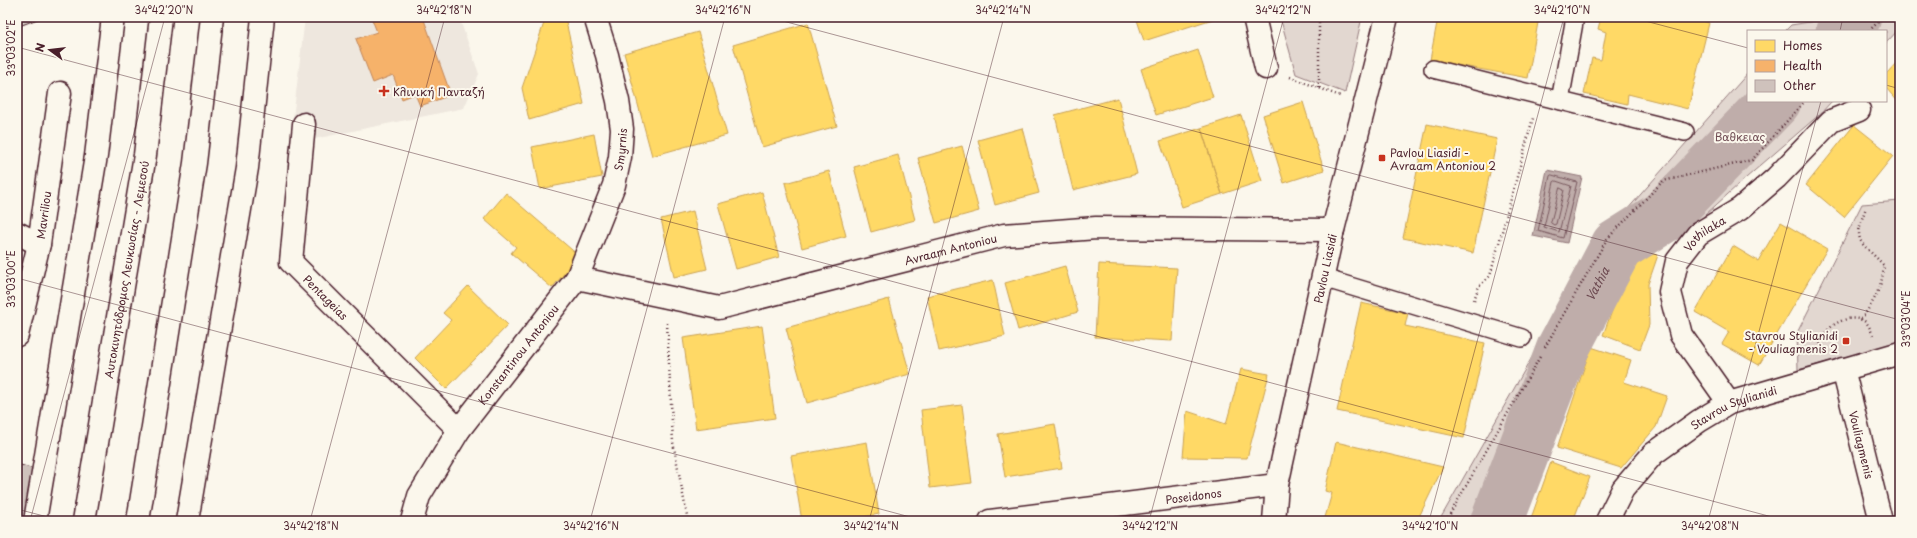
<svg xmlns="http://www.w3.org/2000/svg" width="1917" height="538" viewBox="0 0 1917 538" font-family="'Playpen Sans',sans-serif">
  <rect width="100%" height="100%" fill="#fbf7ec"/>
  <filter id="ink" filterUnits="userSpaceOnUse"><feTurbulence type="fractalNoise" baseFrequency=".025" numOctaves="2"/><feDisplacementMap in="SourceGraphic" scale="8" xChannelSelector="R" yChannelSelector="G"/><feConvolveMatrix kernelMatrix="1 2 1 2 8 2 1 2 1" color-interpolation-filters="sRGB"/></filter>
  <g filter="url(#ink)">
    <path fill="#eee7de" d="M 305,17 L 459,17 L 479,74 L 464,108 L 290,144 Z"/>
    <path fill="#e2d7d0" stroke="#967b7e" d="M 1280,17 L 1362,17 L 1345,93 L 1296,74 Z
      M 1830,17 L 1900,17 L 1900,28 L 1886,43 L 1886,31 L 1785,31 L 1791,25 L 1828,19 Z
      M 1748,73 L 1748,101 L 1832,101 L 1820,114 L 1739,184 L 1681,237 L 1619,263 L 1516,521 L 1439,521 L 1595,246 Z
      M 1900,201 L 1900,342 L 1798,370 L 1797,333 L 1862,204 Z"/>
    <path fill="#bfadaa" stroke="#907477" d="M 1547,170 L 1582,177 L 1567,243 L 1533,236 Z"/>
    <path fill="#ffd966" stroke="#c9a154" d="M 565,17 L 584,104 L 529,120 L 522,88 L 545,20 Z
      M 1136,17 L 1219,17 L 1144,41 Z
      M 1438,17 L 1539,17 L 1528,78 L 1430,60 Z
      M 1601,17 L 1692,17 L 1709,23 L 1688,109 L 1628,94 L 1627,104 L 1584,94 L 1592,58 L 1601,60 L 1606,32 L 1598,29 Z
      M 808,23 L 837,126 L 762,147 L 733,45 Z
      M 698,32 L 727,135 L 652,156 L 624,53 Z
      M 1198,50 L 1213,97 L 1156,115 L 1141,69 Z
      M 1900,59 L 1900,104 L 1886,88 L 1886,74 Z
      M 1118,98 L 1137,174 L 1073,190 L 1055,115 Z
      M 1303,102 L 1324,170 L 1284,183 L 1263,115 Z
      M 1241,115 L 1262,181 L 1222,194 L 1201,128 Z
      M 1427,124 L 1497,139 L 1473,253 L 1403,238 Z
      M 1854,125 L 1893,156 L 1844,217 L 1806,185 Z
      M 1022,128 L 1039,193 L 995,205 L 978,140 Z
      M 1201,128 L 1222,194 L 1182,207 L 1160,141 Z
      M 594,134 L 602,177 L 540,189 L 532,147 Z
      M 962,146 L 979,211 L 936,223 L 918,158 Z
      M 898,155 L 915,220 L 871,232 L 854,167 Z
      M 829,171 L 846,236 L 802,248 L 785,183 Z
      M 762,192 L 779,257 L 736,269 L 718,204 Z
      M 506,193 L 579,256 L 552,288 L 511,253 L 516,247 L 484,219 Z
      M 693,211 L 707,269 L 674,277 L 661,219 Z
      M 1781,222 L 1827,249 L 1759,365 L 1722,344 L 1729,332 L 1695,312 L 1733,246 L 1758,261 Z
      M 1645,252 L 1658,255 L 1648,284 L 1649,325 L 1640,349 L 1603,335 L 1629,266 Z
      M 1099,264 L 1177,268 L 1172,341 L 1095,337 Z
      M 1065,266 L 1078,312 L 1018,330 L 1005,283 Z
      M 993,280 L 1005,336 L 939,351 L 927,296 Z
      M 468,286 L 508,325 L 446,389 L 415,358 L 451,320 L 443,313 Z
      M 889,299 L 910,374 L 807,403 L 786,328 Z
      M 1361,303 L 1408,313 L 1405,326 L 1485,343 L 1464,438 L 1337,411 Z
      M 762,326 L 775,418 L 696,429 L 683,338 Z
      M 1591,347 L 1631,360 L 1624,382 L 1667,396 L 1656,427 L 1621,468 L 1557,448 Z
      M 1241,369 L 1269,374 L 1247,458 L 1183,457 L 1187,411 L 1226,424 Z
      M 962,405 L 972,483 L 930,488 L 921,410 Z
      M 1055,424 L 1062,468 L 1005,477 L 998,434 Z
      M 867,442 L 879,514 L 842,521 L 802,521 L 791,456 Z
      M 1336,442 L 1443,467 L 1417,521 L 1324,521 L 1332,493 L 1325,491 Z
      M 1551,462 L 1590,477 L 1573,521 L 1530,521 Z"/>
    <path fill="#f6b26b" stroke="#c28658" d="M 371,17 L 423,17 L 451,95 L 420,106 L 415,94 L 402,99 L 393,75 L 373,83 L 356,39 L 377,32 Z"/>
    <g fill="none" stroke-linecap="round" stroke-linejoin="round">
      <path stroke="#79585e" stroke-width="1" d="M 1552,175 L 1577,182 L 1563,238 L 1538,231 L 1550,176 Z
        M 1556,181 L 1571,186 L 1559,232 L 1544,227 L 1554,182 Z
        M 1560,188 L 1564,190 L 1556,224 L 1554,225 L 1551,223 Z"/>
      <g stroke="#bfadaa" stroke-width="53">
        <path d="M 1842,31 L 1855,17"/>
        <path id="s1" d="M 1497,521 L 1563,348 L 1617,246 L 1663,217 L 1775,101"/>
      </g>
    </g>
    <path fill="#cfc2bc" stroke="#4a1f2b" d="M 17,17 L 39,17 L 40,18 L 17,27 Z
      M 17,464 L 38,470 L 26,521 L 17,521 Z"/>
    <g fill="none" stroke-linecap="round" stroke-linejoin="round">
      <defs>
        <path id="service" d="M 1433,69 L 1685,132
          M 1560,101 L 1575,17
          M 1323,278 L 1522,338"/>
        <g id="minor">
          <path d="M 1254,17 L 1266,68"/>
          <path id="s2" d="M 304,124 L 291,262 L 459,430"/>
          <path d="M 17,233 L 39,244"/>
          <path id="s3" d="M 577,278 L 719,308 L 1004,235 L 1096,228 L 1333,230"/>
          <path id="s4" d="M 17,335 L 39,244 L 60,93"/>
          <path id="s5" d="M 1843,369 L 1881,521"/>
          <path id="s6" d="M 1729,403 L 1681,335 L 1670,292 L 1677,261 L 1698,234 L 1740,209 L 1776,178 L 1831,121 L 1859,110"/>
          <path id="s7" d="M 412,521 L 419,496 L 459,430 L 577,278 L 614,185 L 620,157 L 622,129 L 618,101 L 607,55 L 595,17"/>
          <path id="s8" d="M 990,521 L 1277,485"/>
        </g>
        <g id="tertiary">
          <path id="s9" d="M 1274,521 L 1277,485 L 1333,230 L 1387,17"/>
          <path id="s10" d="M 1607,521 L 1623,489 L 1653,454 L 1699,421 L 1729,403 L 1900,353"/>
        </g>
        <g id="trunk">
          <path d="M 35,521 L 96,156 L 113,17"/>
          <path id="s11" d="M 84,521 L 145,155 L 161,17"/>
          <path d="M 138,521 L 195,163 L 212,17"/>
          <path d="M 187,521 L 247,168 L 263,17"/>
        </g>
      </defs>
      <use href="#service" stroke="#4a1f2b" stroke-width="20"/>
      <use href="#minor" stroke="#4a1f2b" stroke-width="25"/>
      <use href="#tertiary" stroke="#4a1f2b" stroke-width="25"/>
      <use href="#trunk" stroke="#4a1f2b" stroke-width="25"/>
      <path stroke="#4a1f2b" stroke-width="2.5" stroke-dasharray="1 3" stroke-linecap="butt" d="M 1869,31 L 1883,17
        M 1290,77 L 1340,96
        M 1319,88 L 1319,17
        M 1474,300 L 1479,286 L 1490,276 L 1533,118
        M 1861,319 C 1874,302 1882,287 1884,266 C 1862,240 1851,246 1866,208
        M 667,323 L 673,442 L 688,521
        M 1545,347 L 1607,239 L 1663,181 L 1752,160 L 1805,101
        M 1820,348 C 1820,330 1844,313 1862,320 C 1868,322 1870,329 1873,335
        M 1446,521 L 1541,355"/>
      <use href="#service" stroke="#fbf7ec" stroke-width="17"/>
      <use href="#minor" stroke="#fbf7ec" stroke-width="22"/>
      <use href="#tertiary" stroke="#fbf7ec" stroke-width="22"/>
      <use href="#trunk" stroke="#fbf7ec" stroke-width="22"/>
    </g>
  </g>
  <path fill="none" stroke="#4a1f2b" stroke-width="1" stroke-opacity="0.45" d="M 768,17 L 1900,320M 1630,17 L 1748,48M 1840,31 L 1843,17M 17,47 L 1787,521M 1886,85 L 1900,89M 17,278 L 925,521M 17,509 L 63,521M 30,521 L 165,17M 310,521 L 445,17M 590,521 L 725,17M 869,521 L 1004,17M 1149,521 L 1284,17M 1429,521 L 1564,17M 1708,521 L 1821,101"/>
  <g fill="#c8321e" stroke="#fbf7ec" stroke-width="1.5">
    <path d="M382 85h4v4h4v4h-4v4h-4v-4h-4v-4h4z"/>
    <rect x="1378" y="154" width="8" height="8" rx="2"/>
    <rect x="1842" y="337" width="8" height="8" rx="2"/>
  </g>
  <g text-anchor="middle" dominant-baseline="central" stroke-width="4" stroke-linejoin="round" paint-order="stroke">
    <g font-size="11" fill="#4a1f2b" stroke="#fbf7ec" text-anchor="start">
      <text x="393" y="91">Κλινική Πανταζή</text>
      <text x="1390" y="152">Pavlou Liasidi -<tspan x="1390" dy="13">Avraam Antoniou 2</tspan></text>
      <text x="1838" y="335" text-anchor="end">Stavrou Stylianidi<tspan x="1838" dy="13">- Vouliagmenis 2</tspan></text>
    </g>
    <g font-size="11" fill="#704d54" stroke="#fbf7ec">
      <text x="1740" y="136">Βαθκειας</text>
    </g>
    <g font-size="11" fill="#4a1f2b" stroke="#fbf7ec">
      <text stroke="none"><textPath href="#s7" startOffset="432">Smyrnis</textPath></text>
      <text stroke="none"><textPath href="#s4" startOffset="123">Mavriliou</textPath></text>
      <text stroke="none"><textPath href="#s6" startOffset="199">Vothilaka</textPath></text>
      <text stroke="none"><textPath href="#s3" startOffset="384">Avraam Antoniou</textPath></text>
      <text stroke="none"><textPath href="#s9" startOffset="258">Pavlou Liasidi</textPath></text>
      <text stroke="none"><textPath href="#s11" startOffset="255">Αυτοκινητόδρομος Λευκωσίας - Λεμεσού</textPath></text>
      <text stroke="none"><textPath href="#s2" startOffset="188">Pentageias</textPath></text>
      <text stroke="none"><textPath href="#s7" startOffset="199">Konstantinou Antoniou</textPath></text>
      <text stroke="none"><textPath href="#s10" startOffset="176">Stavrou Stylianidi</textPath></text>
      <text stroke="none"><textPath href="#s5" startOffset="78">Vouliagmenis</textPath></text>
      <text stroke="none"><textPath href="#s8" startOffset="205">Poseidonos</textPath></text>
    </g>
    <g font-size="12" font-style="italic" fill="#6d4a51" stroke="#fbf7ec">
      <text stroke="none"><textPath href="#s1" startOffset="258">Vathia</textPath></text>
    </g>
  </g>
  <rect width="1917" height="538" fill="none" stroke="#fbf7ec" stroke-width="44"/>
  <rect x="1747" y="30" width="140" height="72" fill="#fbf7ec" stroke="#b4a19f"/>
  <rect x="1755" y="40" width="20" height="12" fill="#ffd966" stroke="#b4a19f"/>
  <text x="1783" y="50" font-size="12" fill="#4a1f2b">Homes</text>
  <rect x="1755" y="60" width="20" height="12" fill="#f6b26b" stroke="#b4a19f"/>
  <text x="1783" y="70" font-size="12" fill="#4a1f2b">Health</text>
  <rect x="1755" y="80" width="20" height="12" fill="#cfc2bc" stroke="#b4a19f"/>
  <text x="1783" y="90" font-size="12" fill="#4a1f2b">Other</text>
  <g transform="translate(50 50) rotate(285)" stroke="#fbf7ec" stroke-width="3" paint-order="stroke">
  <path d="M0-3L7 15L0 10L-7 15Z" fill="#4a1f2b"/>
  <text y="-6" font-size="11" font-weight="bold" text-anchor="middle" fill="#4a1f2b">N</text>
  </g>
  <rect x="22" y="22" width="1873" height="494" fill="none" stroke="#4a1f2b" stroke-width="1.5"/>
  <g font-size="10" text-anchor="middle" fill="#4a1f2b">
    <text x="164" y="14">34°42'20"N</text>
    <text x="444" y="14">34°42'18"N</text>
    <text x="723" y="14">34°42'16"N</text>
    <text x="1003" y="14">34°42'14"N</text>
    <text x="1283" y="14">34°42'12"N</text>
    <text x="1562" y="14">34°42'10"N</text>
    <text transform="translate(11 48) rotate(-90)" y="4">33°03'02"E</text>
    <text transform="translate(11 279) rotate(-90)" y="4">33°03'00"E</text>
    <text transform="translate(1906 319) rotate(-90)" y="4">33°03'04"E</text>
    <text x="311" y="530">34°42'18"N</text>
    <text x="591" y="530">34°42'16"N</text>
    <text x="871" y="530">34°42'14"N</text>
    <text x="1150" y="530">34°42'12"N</text>
    <text x="1430" y="530">34°42'10"N</text>
    <text x="1710" y="530">34°42'08"N</text>
  </g>
</svg>
